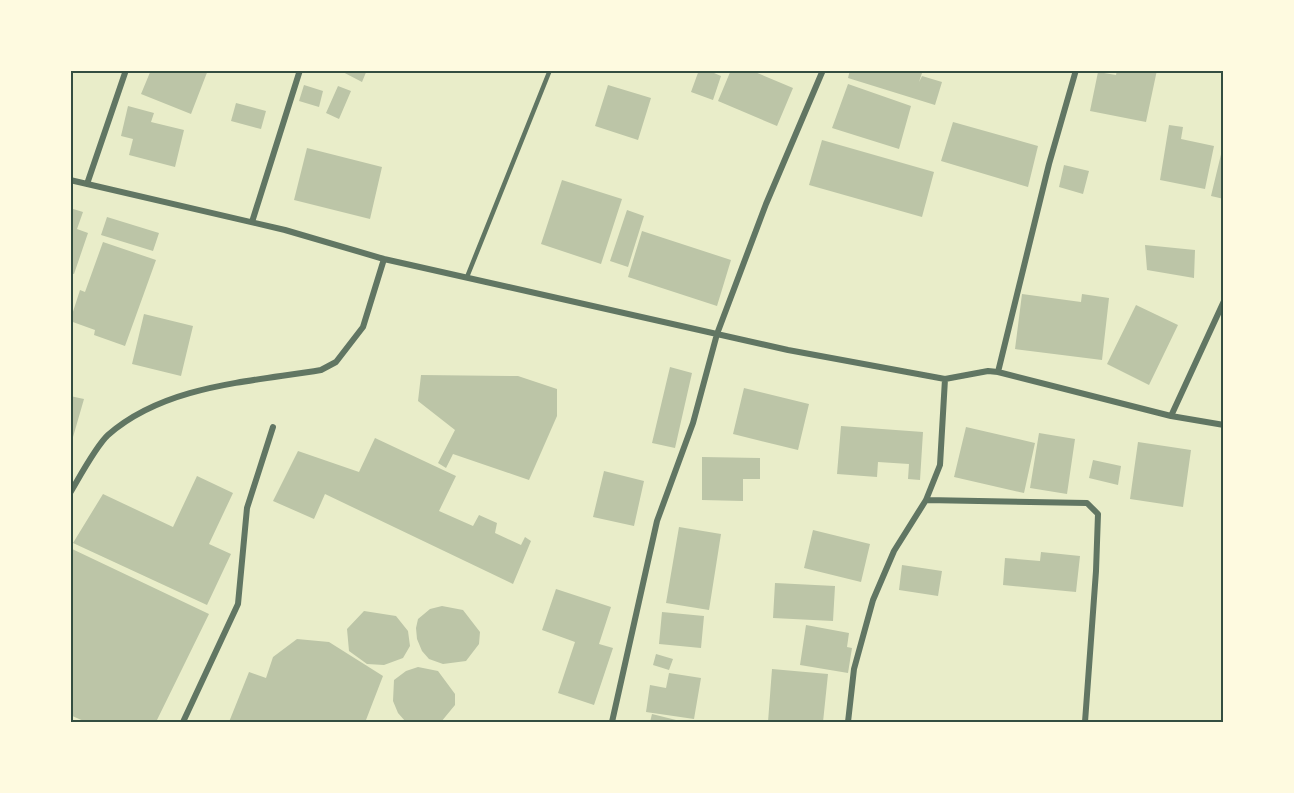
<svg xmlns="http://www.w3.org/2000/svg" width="1294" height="793" viewBox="0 0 1294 793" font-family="Merriweather,serif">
  <rect width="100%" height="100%" fill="#e9edc9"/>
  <path fill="#bcc5a7" d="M 151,70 L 208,70 L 191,114 L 141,94 Z
    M 339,70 L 367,70 L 362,82 Z
    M 699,70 L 707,70 L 721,76 L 713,100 L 691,92 Z
    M 731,70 L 750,70 L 793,88 L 777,126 L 718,101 Z
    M 850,70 L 923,70 L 919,82 L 922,76 L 942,82 L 935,105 L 848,78 Z
    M 1117,70 L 1157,70 L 1146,122 L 1090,111 L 1098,72 L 1116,75 Z
    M 848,84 L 911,106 L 899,149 L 832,128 Z
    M 304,85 L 323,91 L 319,107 L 299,101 Z
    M 608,85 L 651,98 L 638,140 L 595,126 Z
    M 338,86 L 351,91 L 339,119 L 326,113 Z
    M 236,103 L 266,111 L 261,129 L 231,121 Z
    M 128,106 L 154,113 L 151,122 L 184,130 L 175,167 L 129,155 L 133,139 L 121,136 Z
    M 953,122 L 1038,146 L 1028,187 L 941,161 Z
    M 1169,125 L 1183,127 L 1181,139 L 1214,146 L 1205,189 L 1160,180 Z
    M 822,140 L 934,172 L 922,217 L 809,185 Z
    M 1223,146 L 1224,146 L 1224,199 L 1211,196 Z
    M 307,148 L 382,167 L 370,219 L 294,200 Z
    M 1064,165 L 1089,171 L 1083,194 L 1059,187 Z
    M 562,180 L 622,199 L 601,264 L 541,244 Z
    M 70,208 L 83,212 L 77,229 L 88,233 L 74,274 L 70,273 Z
    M 627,210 L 644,216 L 628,267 L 610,261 Z
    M 107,217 L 159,233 L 153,251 L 101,235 Z
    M 642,231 L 731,260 L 717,306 L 628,277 Z
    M 103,242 L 156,260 L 125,346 L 94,335 L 95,330 L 70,321 L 80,290 L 85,292 Z
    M 1145,245 L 1195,250 L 1194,278 L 1147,270 Z
    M 1022,294 L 1081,302 L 1082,294 L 1109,298 L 1102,360 L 1015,349 Z
    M 1136,305 L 1178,325 L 1149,385 L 1107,364 Z
    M 144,314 L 193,326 L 181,376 L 132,364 Z
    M 670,367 L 692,373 L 675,448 L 652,443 Z
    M 421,375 L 518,376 L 557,389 L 557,416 L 529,480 L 453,454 L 446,468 L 438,463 L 455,430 L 418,401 Z
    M 744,388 L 809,404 L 798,450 L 733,434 Z
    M 70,396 L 84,399 L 71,444 L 70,443 Z
    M 841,426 L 923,432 L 920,480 L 908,479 L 909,464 L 878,462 L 877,477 L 837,474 Z
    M 966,427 L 1035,443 L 1024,493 L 954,477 Z
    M 1039,433 L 1075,439 L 1067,494 L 1030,488 Z
    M 375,438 L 456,476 L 439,511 L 473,526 L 479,515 L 497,523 L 495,533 L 521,545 L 525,537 L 531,541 L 513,584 L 325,494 L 314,519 L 273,501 L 298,451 L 359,472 Z
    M 1138,442 L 1191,450 L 1183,507 L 1130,499 Z
    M 702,457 L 760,458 L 760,479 L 743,479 L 743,501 L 702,500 Z
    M 1093,460 L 1121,466 L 1118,485 L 1089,478 Z
    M 604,471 L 644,481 L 634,526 L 593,517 Z
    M 197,476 L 233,493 L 209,544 L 231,554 L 207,605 L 73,543 L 103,494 L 173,527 Z
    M 679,527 L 721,534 L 709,610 L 666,603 Z
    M 813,530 L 870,544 L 861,582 L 804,568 Z
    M 70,548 L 209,614 L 156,722 L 86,722 L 70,715 Z
    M 1041,552 L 1080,556 L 1076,592 L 1003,585 L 1005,558 L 1040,561 Z
    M 902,565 L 942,571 L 938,596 L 899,590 Z
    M 775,583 L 835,586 L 833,621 L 773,618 Z
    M 556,589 L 611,607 L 599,644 L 613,648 L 594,705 L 558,693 L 575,642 L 542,630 Z
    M 442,606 L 463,610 L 480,632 L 479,644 L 466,661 L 443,664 L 429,659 L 422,651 L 417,639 L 416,628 L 418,619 L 430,609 Z
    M 364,611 L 396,616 L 408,631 L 410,646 L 403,658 L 384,665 L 367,664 L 349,651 L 347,629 Z
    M 662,612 L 704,616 L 701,648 L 659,644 Z
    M 806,625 L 849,633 L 847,647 L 852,648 L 848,673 L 800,665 Z
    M 297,639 L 329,642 L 383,676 L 366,720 L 372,722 L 229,722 L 249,672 L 266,678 L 273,657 Z
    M 656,654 L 673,659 L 669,670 L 653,665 Z
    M 418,667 L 438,671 L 455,694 L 455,705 L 441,722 L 409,722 L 405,721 L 398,713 L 393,701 L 394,680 L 406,671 Z
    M 772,669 L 828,674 L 823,722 L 768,722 Z
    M 669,673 L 701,678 L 694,719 L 646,712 L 650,685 L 666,688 Z
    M 652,714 L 684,722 L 650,722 Z"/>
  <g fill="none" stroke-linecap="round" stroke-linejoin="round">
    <path stroke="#617663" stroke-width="4.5" d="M 467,277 L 550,70"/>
    <path stroke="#617663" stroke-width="6" d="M 70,180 L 285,230 L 384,259 L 788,350 L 945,379 L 988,371 L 998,372 L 1171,416 L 1224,425
      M 87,184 L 126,70
      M 252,222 L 300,70
      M 998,372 L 1049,164 L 1076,70
      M 1171,416 L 1224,301
      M 70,493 C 79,478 96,446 108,435 C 165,385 249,382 321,370 L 336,362 L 363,327 L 384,259
      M 926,500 L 1087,503 L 1098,514 L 1096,571 L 1085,722
      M 183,722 L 238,604 L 247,508 L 273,427
      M 612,722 L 657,521 L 693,423 L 717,334 L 766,204 L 823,70
      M 848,722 L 854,669 L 873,600 L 894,551 L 926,500 L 940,465 L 945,379"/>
  </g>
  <rect width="1294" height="793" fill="none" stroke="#fefae0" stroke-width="144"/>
  <rect x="72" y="72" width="1150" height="649" fill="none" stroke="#344e41" stroke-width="2"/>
</svg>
